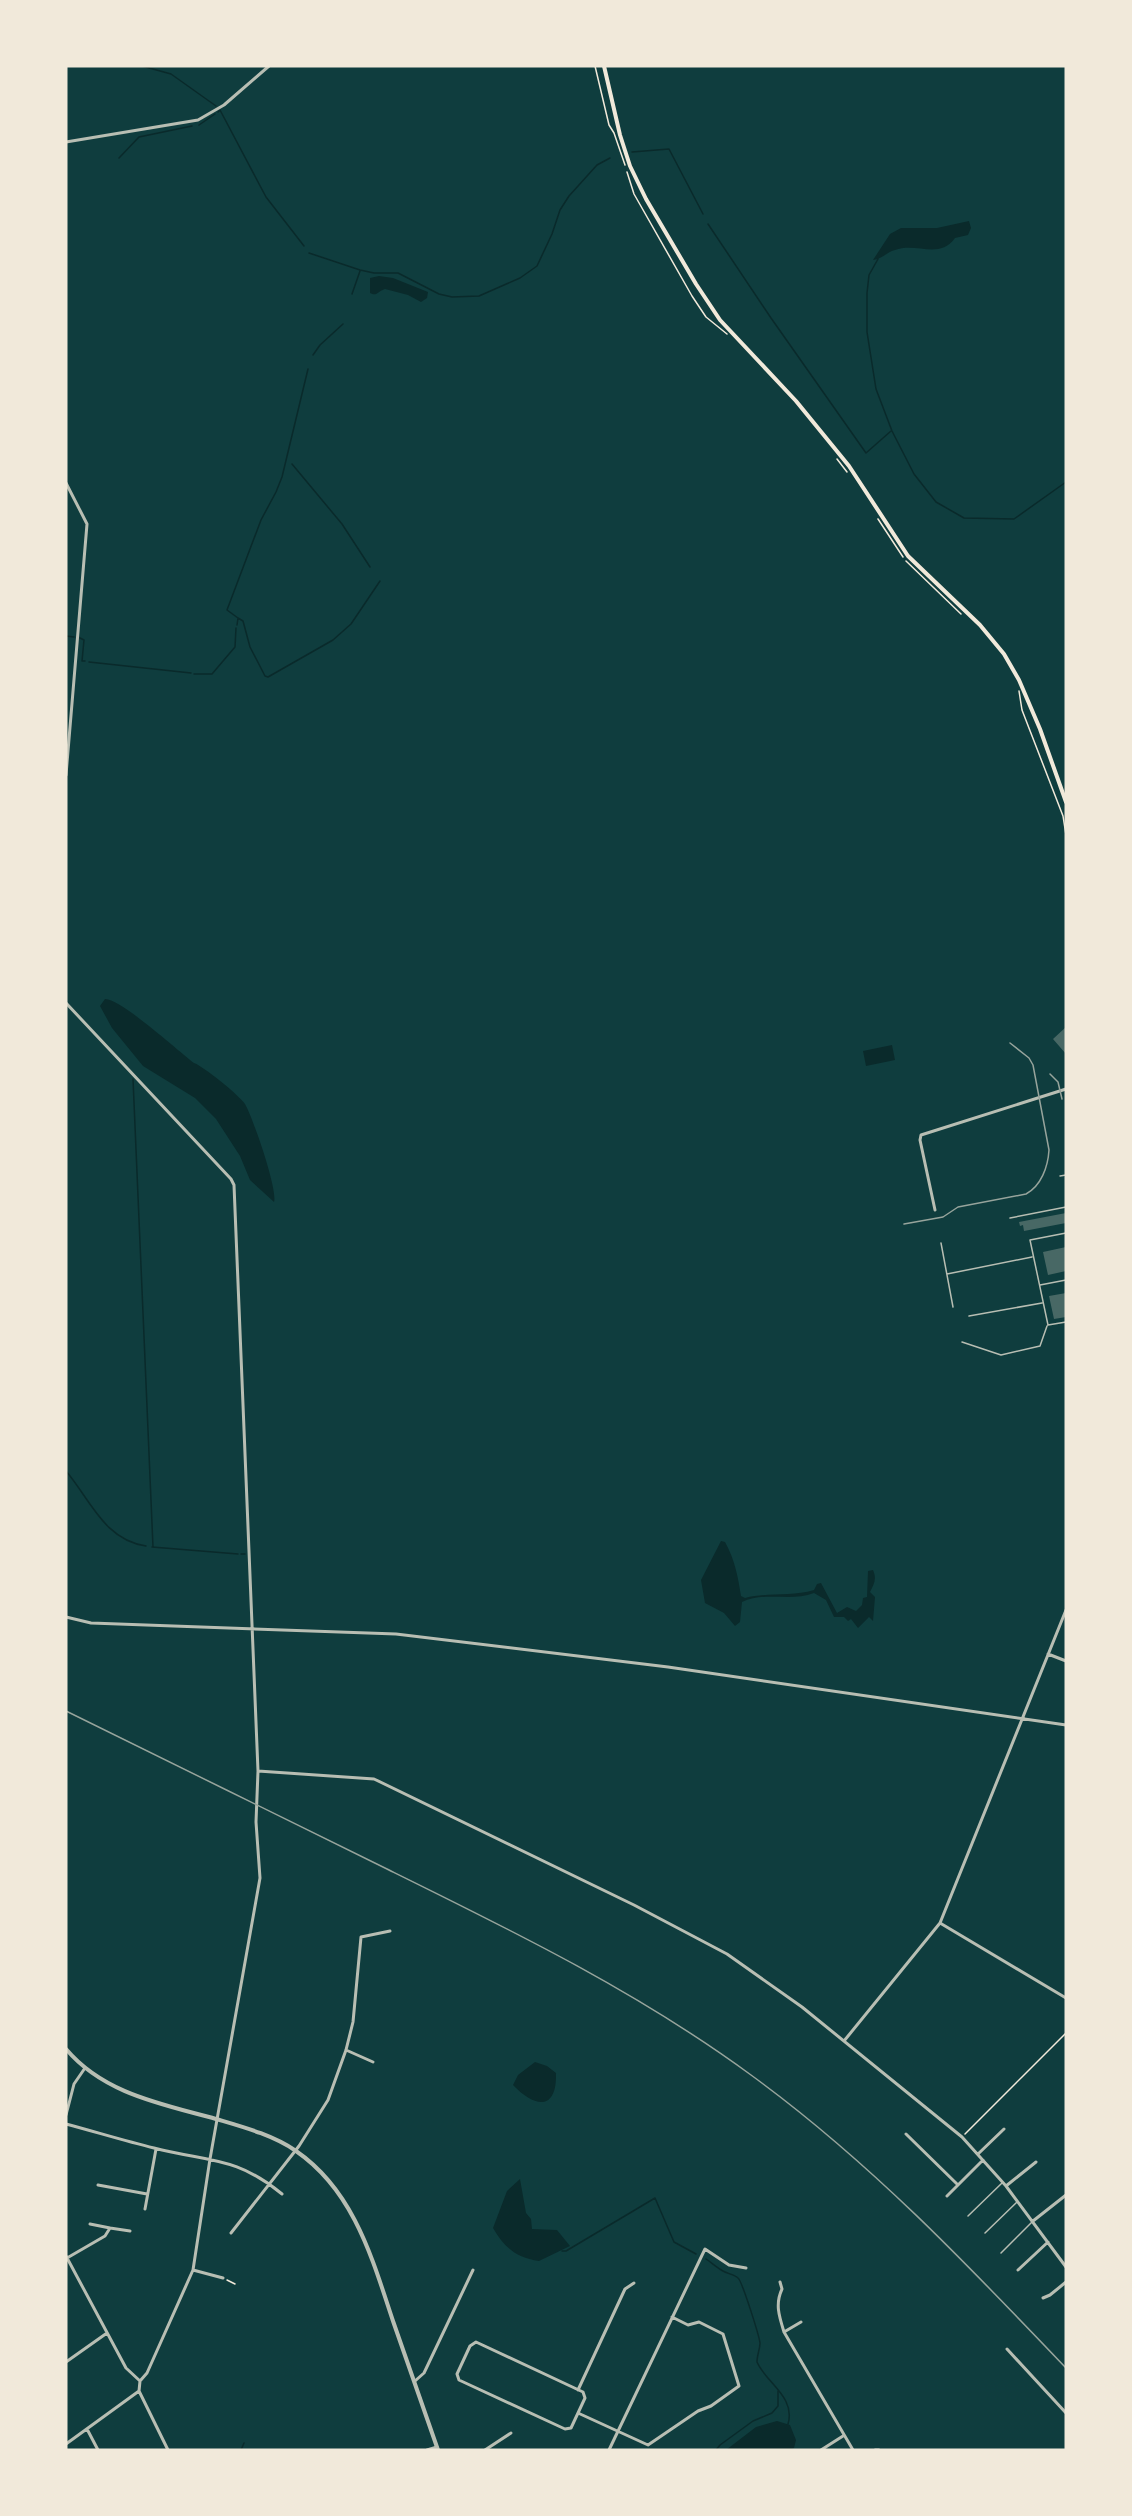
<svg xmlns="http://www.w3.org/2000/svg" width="1132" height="2516" viewBox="0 0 1132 2516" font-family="Lato,sans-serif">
  <rect width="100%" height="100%" fill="#0f3d3e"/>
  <path fill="#0a2a2b" d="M 969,221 L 971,228 L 968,235 L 955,238 C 939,260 917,242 895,250 C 887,252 882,259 873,260 L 890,234 L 901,228 L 937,228 Z
    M 379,276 L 393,278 L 428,292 L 427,298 L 421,302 L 408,295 L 385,289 C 378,291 377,297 370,293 L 370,278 Z
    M 105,999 C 120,998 178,1051 194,1063 C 203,1066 239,1095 245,1104 C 253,1118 278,1190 274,1202 L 250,1180 L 240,1156 L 216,1119 L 195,1098 L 143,1066 L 112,1028 L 100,1006 Z
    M 892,1045 L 895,1060 L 866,1066 L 863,1051 Z
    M 721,1541 L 725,1542 C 735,1560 738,1577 741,1596 L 745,1598 C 768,1592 791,1597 814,1590 L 817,1584 L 821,1583 L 837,1613 L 847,1607 L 856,1611 L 862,1605 L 863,1598 L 867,1597 L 868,1571 L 873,1570 C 877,1579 874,1584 870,1592 L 875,1597 L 873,1621 L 869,1617 L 858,1628 L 851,1619 L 848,1621 L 844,1617 L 834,1617 L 826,1600 L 814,1593 C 791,1602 765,1591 742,1602 L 740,1622 L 735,1626 L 724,1613 L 705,1603 L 701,1580 Z
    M 535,2062 L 547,2066 L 556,2073 C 557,2111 535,2108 513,2085 L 518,2075 Z
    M 520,2179 L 526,2213 L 531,2219 L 532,2229 L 557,2230 L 570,2246 L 539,2261 C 516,2258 504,2247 493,2228 L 507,2191 Z
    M 777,2421 L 790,2425 L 796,2440 L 794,2448 L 790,2450 L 726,2450 L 756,2427 Z"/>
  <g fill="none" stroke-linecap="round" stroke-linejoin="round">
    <path stroke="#0a2a2b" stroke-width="1.5" d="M 142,66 L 171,74 L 216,106
      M 218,112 L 220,110 L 266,197 L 304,246
      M 199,125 L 215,114
      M 632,152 L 669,149 L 703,214
      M 119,158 L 139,137 L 192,126
      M 708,224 L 771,318 L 866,453 L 891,431
      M 309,253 L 360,270 L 374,273 L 398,273 L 439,294 L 452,297 L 479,296 L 520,278 L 537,266 L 552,234 L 560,210 L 569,196 L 597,165 L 610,158
      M 878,259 L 869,275 L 867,293 L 867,332 L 876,389 L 892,431 L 914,474 L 936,502 L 964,518 L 1014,519 L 1066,482
      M 352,294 L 360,271
      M 313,355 L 320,345 L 343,324
      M 292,464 L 342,524 L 370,567
      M 238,618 L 243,621 L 250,647 L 265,676 L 268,677 L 333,640 L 351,624 L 380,581
      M 237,625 L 238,618 L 227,610 L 261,520 L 276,492 L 282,477 L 308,369
      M 66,636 L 74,637
      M 80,638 L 84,640 L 82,661 L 85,661
      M 89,662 L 191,673
      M 194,674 L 212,674 L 235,647 L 236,628
      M 133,1079 L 153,1547
      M 66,1471 C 90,1499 104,1540 146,1546
      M 152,1547 L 238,1554
      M 241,1554 L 245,1554
      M 562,2251 L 566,2251 L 655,2198 L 674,2242 L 696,2254
      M 706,2259 C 712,2263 718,2269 725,2272 C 729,2274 735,2275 738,2278 C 742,2281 759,2335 760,2343 C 760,2349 757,2355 757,2362 C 766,2383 796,2397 788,2424
      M 241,2450 L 244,2443
      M 716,2450 L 720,2445 L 753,2421 L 772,2413 L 778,2406 L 778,2391"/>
  </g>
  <path fill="#486865" d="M 1066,1027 L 1066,1054 L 1053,1039 Z
    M 1066,1213 L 1066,1223 L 1024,1231 L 1023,1225 L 1020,1226 L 1019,1222 Z
    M 1066,1247 L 1066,1271 L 1048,1275 L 1043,1252 Z
    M 1066,1293 L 1066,1317 L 1054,1319 L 1049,1296 Z"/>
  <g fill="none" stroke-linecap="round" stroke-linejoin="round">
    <path stroke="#f1e9da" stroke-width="1.5" d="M 595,66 L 609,125 L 614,133 L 625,165
      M 627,172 L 634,194 L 692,296 L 706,317 L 727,334
      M 837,459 L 847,472
      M 878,519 L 903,557
      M 906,561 L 961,614
      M 1019,691 L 1022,710 L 1063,816 L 1066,835
      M 965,2134 L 1066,2033
      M 227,2280 L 235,2284"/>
    <path stroke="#b8beb3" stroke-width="1.5" d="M 1060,1176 L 1066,1175
      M 1010,1218 L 1066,1207
      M 1066,1233 L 1030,1240 L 1048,1325 L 1066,1322
      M 941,1243 L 953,1307
      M 947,1274 L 1032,1257
      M 1040,1285 L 1066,1280
      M 969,1316 L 1042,1303
      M 962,1342 L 1001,1355 L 1040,1346 L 1047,1326
      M 968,2216 L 1002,2183
      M 985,2233 L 1017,2202
      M 1001,2253 L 1033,2221"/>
    <path stroke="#b8beb3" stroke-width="3" d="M 66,142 L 198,120 L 224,105 L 269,66
      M 66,483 L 87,524 L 66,775
      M 66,1003 L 231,1179 L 234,1185 L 258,1771 L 256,1822 L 260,1878 L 210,2159 L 193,2270 L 147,2373 L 140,2381 L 139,2391 L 66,2444
      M 935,1210 L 920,1140 L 921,1135 L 1066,1089
      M 66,1617 L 91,1623 L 396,1634 L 668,1667 L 1066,1725
      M 1048,1654 L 1066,1661
      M 258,1771 L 374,1779 L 634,1905 L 727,1954 L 802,2007 L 962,2137 L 1006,2186 L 1066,2267
      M 940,1923 L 1066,1998
      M 844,2041 L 940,1923 L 1066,1610
      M 346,2050 L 373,2062
      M 66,2115 L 74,2084 L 85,2068
      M 66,2124 C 96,2132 125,2141 154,2148 C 208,2162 236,2156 282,2194
      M 906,2134 L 957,2184
      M 978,2154 L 1004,2129
      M 98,2185 L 147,2194
      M 1006,2186 L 1036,2162
      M 947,2196 L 983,2160
      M 145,2209 L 156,2149
      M 1033,2221 L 1066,2195
      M 90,2224 L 110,2228
      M 231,2233 L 299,2146 L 328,2100 L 346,2050 L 353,2022 L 361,1937 L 390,1931
      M 66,2256 L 126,2368 L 140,2381
      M 67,2258 L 105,2236 L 110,2228 L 130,2231
      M 193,2270 L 223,2278
      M 1018,2270 L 1048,2242
      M 780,2282 L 782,2289 C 775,2304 779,2316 784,2332 L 853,2450
      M 1043,2298 L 1050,2295 L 1066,2282
      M 784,2332 L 801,2322
      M 1007,2349 L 1066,2413
      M 66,2362 L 107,2333
      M 415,2381 L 424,2373 L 473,2270
      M 578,2390 L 625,2289 L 634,2283
      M 139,2391 L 168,2450
      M 578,2413 L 585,2398 L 583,2392 L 476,2342 L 470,2346 L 457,2374 L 459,2380 L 565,2429 L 571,2428 L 578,2413 L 648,2445 L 698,2411 L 711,2406 L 739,2386 L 723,2334 L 699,2322 L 688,2325 L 672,2317
      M 87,2429 L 98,2450
      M 427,2450 L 437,2447
      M 485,2450 L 511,2433
      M 609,2450 L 705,2249 L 729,2265 L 746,2268
      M 821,2450 L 843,2436
      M 875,2450 L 879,2450"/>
    <path stroke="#b8beb3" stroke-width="4" d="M 66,2049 C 104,2094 162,2104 216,2119 C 243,2127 273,2135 296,2151 C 354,2191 372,2258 393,2321 C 408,2364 423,2407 438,2450"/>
    <path stroke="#f1e9da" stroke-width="4" d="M 604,66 L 620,135 L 630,166 L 646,199 L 696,284 L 720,320 L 796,401 L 849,466 L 908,556 L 980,625 L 1004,654 L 1019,680 L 1040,729 L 1066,802"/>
    <path stroke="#97a49c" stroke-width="1.5" d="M 1050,1074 L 1058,1082 L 1062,1099
      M 904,1224 L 943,1217 L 958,1207 L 1026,1194 C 1041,1186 1048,1167 1049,1150 L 1033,1065 L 1029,1058 L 1010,1043
      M 66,1711 C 173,1763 280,1817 387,1869 C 513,1931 638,1992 751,2075 C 868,2160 967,2264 1066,2368"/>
  </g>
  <rect width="1132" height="2516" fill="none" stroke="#f1e9da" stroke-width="135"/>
</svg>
